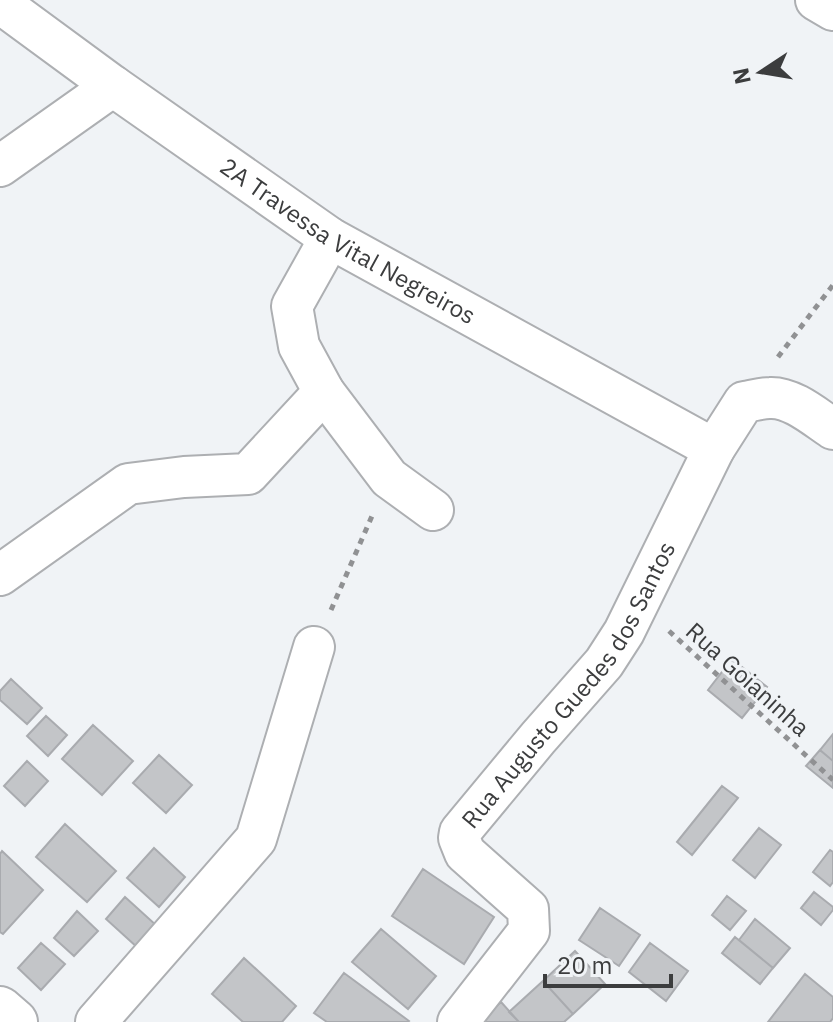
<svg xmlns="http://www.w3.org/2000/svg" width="833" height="1022" viewBox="0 0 833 1022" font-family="'IBM Plex Sans',sans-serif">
  <rect width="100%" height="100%" fill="#f0f3f6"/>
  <path fill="#c3c5c8" stroke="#a9abaf" stroke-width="2" d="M 732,659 L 767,687 L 742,718 L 708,690 Z
    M 11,679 L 42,708 L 27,724 L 0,700 L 0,691 Z
    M 46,716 L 67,735 L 48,756 L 27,736 Z
    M 93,725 L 133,761 L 102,795 L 62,759 Z
    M 833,734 L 833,761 L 820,750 Z
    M 820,750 L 833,761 L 833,788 L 806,766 Z
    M 159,755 L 192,785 L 166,813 L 133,783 Z
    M 27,761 L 48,781 L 25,806 L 4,786 Z
    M 722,786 L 738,798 L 692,855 L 677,842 Z
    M 65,824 L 116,871 L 87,902 L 36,857 Z
    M 759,828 L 781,845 L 755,878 L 733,860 Z
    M 154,848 L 185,877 L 159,907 L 127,878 Z
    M 830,850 L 833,852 L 833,882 L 830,886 L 813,872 Z
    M 2,851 L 43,890 L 3,934 L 0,932 L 0,854 Z
    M 423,869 L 494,917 L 464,964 L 392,916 Z
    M 814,892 L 833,907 L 833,910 L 821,925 L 801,908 Z
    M 727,896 L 746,911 L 730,930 L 712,915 Z
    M 125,897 L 157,926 L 138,948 L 106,919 Z
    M 600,908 L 640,935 L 619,966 L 579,940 Z
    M 77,911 L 98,931 L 74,956 L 54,938 Z
    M 755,919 L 790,948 L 773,968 L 739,940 Z
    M 381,929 L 436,976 L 408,1009 L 352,962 Z
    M 735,937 L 773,968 L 760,984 L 722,953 Z
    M 41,943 L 65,964 L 41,990 L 18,968 Z
    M 650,943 L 688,971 L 666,1001 L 629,972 Z
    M 575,951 L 605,984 L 573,1014 L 543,981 Z
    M 244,958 L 296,1006 L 282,1022 L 243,1022 L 212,994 Z
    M 344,973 L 409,1021 L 408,1022 L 327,1022 L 314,1013 Z
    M 805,974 L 833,997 L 833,1018 L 830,1022 L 768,1022 Z
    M 543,981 L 573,1014 L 564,1022 L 519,1022 L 509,1012 Z
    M 501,1002 L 519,1022 L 479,1022 Z"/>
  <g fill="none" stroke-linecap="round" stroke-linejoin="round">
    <defs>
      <g id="street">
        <path d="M 816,0 L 833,10"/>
        <path id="s1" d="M 0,3 L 113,86 L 330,238 L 714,449"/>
        <path d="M 0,166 L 113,86"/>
        <path d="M 330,238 L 292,306 L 299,346 L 324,392 L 389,478 L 433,510"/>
        <path d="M 0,575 L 128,484 L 184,477 L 248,474 L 324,392"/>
        <path d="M 96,1022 L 256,839 L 314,647"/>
        <path id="s2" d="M 458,1022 L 529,931 L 528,909 L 465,853 L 459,838 L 460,832 L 538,738 L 604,663 L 624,632 L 714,449 L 744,402 C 752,401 761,398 770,398 C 792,397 815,417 833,429"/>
      </g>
      <path id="secondary" d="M 0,1009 L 15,1022"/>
    </defs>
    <use href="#street" stroke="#adafb2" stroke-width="44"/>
    <use href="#secondary" stroke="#adafb2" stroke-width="48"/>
    <path stroke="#909193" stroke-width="5" stroke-dasharray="6 6" stroke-linecap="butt" d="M 778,357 L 833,285
      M 331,610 L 372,516
      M 669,631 L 833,780"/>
    <use href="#street" stroke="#fff" stroke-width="40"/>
    <use href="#secondary" stroke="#fff" stroke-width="44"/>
  </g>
  <g text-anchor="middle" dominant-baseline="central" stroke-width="6" stroke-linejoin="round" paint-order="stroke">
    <g font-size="24" fill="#3c3d3e" stroke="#f0f3f6">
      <text stroke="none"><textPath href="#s1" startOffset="422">2A Travessa Vital Negreiros</textPath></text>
      <text transform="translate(748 679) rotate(42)">Rua Goianinha</text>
      <text stroke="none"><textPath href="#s2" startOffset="428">Rua Augusto Guedes dos Santos</textPath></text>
    </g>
  </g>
  <g transform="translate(761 72) rotate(258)" stroke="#f0f3f6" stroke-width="6" paint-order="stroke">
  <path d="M0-6L14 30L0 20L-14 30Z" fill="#3c3d3e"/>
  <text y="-12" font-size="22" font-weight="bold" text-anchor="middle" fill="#3c3d3e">N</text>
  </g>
  <path d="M545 974v12h126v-12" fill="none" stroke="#3c3d3e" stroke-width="4"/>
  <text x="557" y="974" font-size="24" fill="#3c3d3e" stroke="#f0f3f6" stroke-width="6" paint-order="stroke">20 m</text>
</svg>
